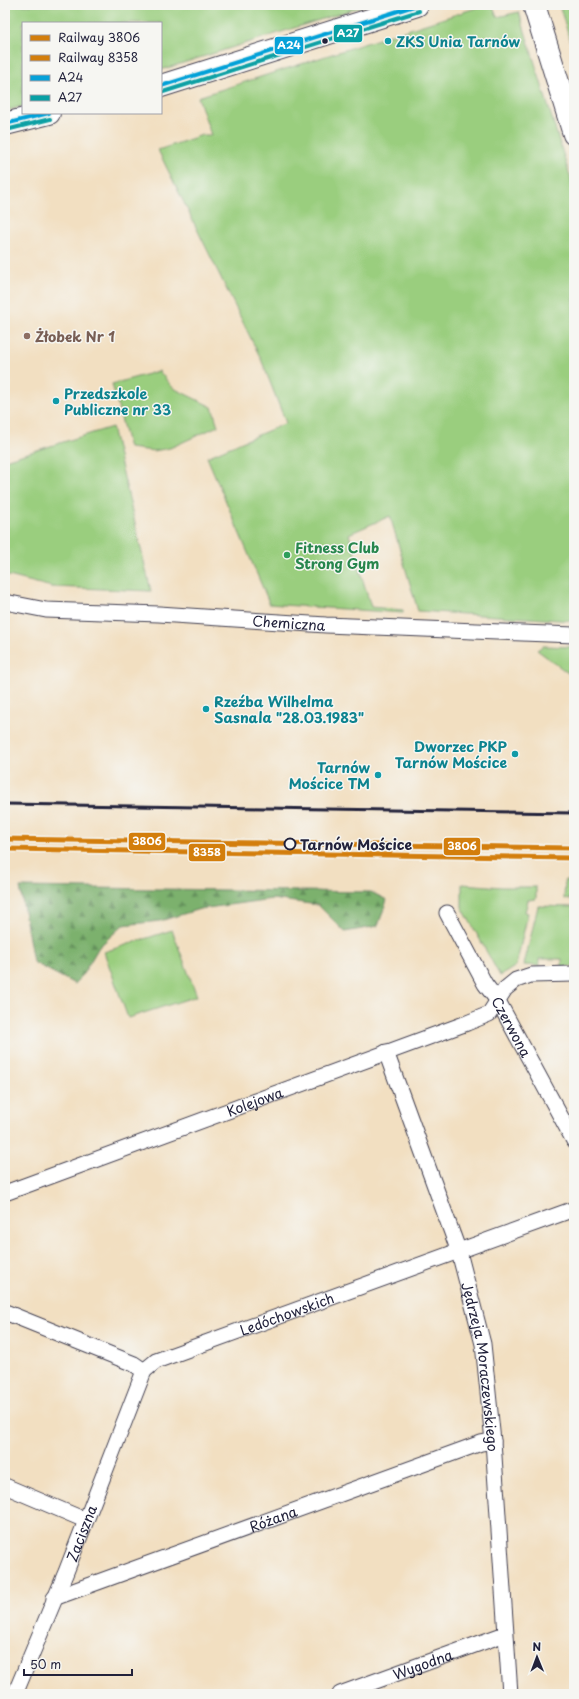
<svg xmlns="http://www.w3.org/2000/svg" width="579" height="1699" viewBox="0 0 579 1699" font-family="'Playpen Sans',sans-serif">
  <defs>
    <pattern id="forest-firs" width="22" height="20" patternUnits="userSpaceOnUse"><rect width="22" height="20" fill="#7bb16d"/><path d="M5 1l3.5 6h-7zM16 11l3.5 6h-7z" fill="#64905b"/></pattern>
  </defs>
  <rect width="100%" height="100%" fill="#f6f6f2"/>
  <filter id="ink" filterUnits="userSpaceOnUse"><feTurbulence type="fractalNoise" baseFrequency=".025" numOctaves="2"/><feDisplacementMap in="SourceGraphic" scale="8" xChannelSelector="R" yChannelSelector="G"/><feConvolveMatrix kernelMatrix="1 2 1 2 8 2 1 2 1" color-interpolation-filters="sRGB"/></filter>
  <filter id="wash" filterUnits="userSpaceOnUse"><feTurbulence type="fractalNoise" baseFrequency=".012" numOctaves="4" result="noise"/><feDisplacementMap in="SourceGraphic" scale="16" xChannelSelector="R" yChannelSelector="G"/><feGaussianBlur stdDeviation="0.9" result="paint"/><feColorMatrix in="noise" values="0 0 0 0 0 0 0 0 0 0 0 0 0 0 0 0 0 1.4 0 .05"/><feComposite in="paint" operator="in"/></filter>
  <g filter="url(#wash)">
    <rect width="100%" height="100%" fill="#f2dfc1"/>
    <path fill="#9ace7e" stroke="#5e785c" d="M 5,5 L 367,5 L 161,70 L 161,23 L 23,23 L 23,106 L 5,111 Z
      M 485,5 L 492,5 L 497,17 L 519,12 L 574,189 L 574,621 L 418,611 L 390,516 L 349,534 L 371,607 L 403,610 L 403,613 L 268,604 L 268,600 L 207,457 L 286,423 L 261,359 L 158,150 L 202,135 L 211,135 L 198,97 Z
      M 559,5 L 574,5 L 574,52 Z
      M 159,371 L 173,388 L 212,407 L 218,426 L 170,448 L 154,451 L 129,448 L 112,384 Z
      M 112,427 L 151,591 L 52,587 L 5,575 L 5,460 Z
      M 543,646 L 574,647 L 574,672 L 568,673 L 537,650 Z
      M 565,880 L 574,880 L 574,899 L 564,899 Z
      M 462,884 L 502,887 L 536,887 L 536,899 L 528,900 L 525,912 L 528,913 L 516,966 L 500,976 L 462,907 Z
      M 538,906 L 574,907 L 574,966 L 562,967 L 562,959 L 539,959 L 539,966 L 524,965 Z
      M 172,930 L 197,996 L 128,1018 L 104,952 Z"/>
    <path fill="url(#forest-firs)" stroke="#4e6a54" d="M 20,887 L 371,892 L 387,900 L 378,926 L 345,932 L 318,905 L 272,899 L 200,909 L 160,921 L 123,925 L 99,947 L 83,974 L 75,984 L 33,962 Z"/>
  </g>
  <g filter="url(#ink)">
    <g fill="none" stroke-linecap="round" stroke-linejoin="round">
      <defs>
        <g id="street">
          <path id="s1" d="M 5,602 L 46,610 L 159,614 L 326,625 L 574,635"/>
          <path id="s2" d="M 447,913 L 485,984 L 498,1001 L 574,1141"/>
          <path id="s3" d="M 386,1052 L 459,1252 L 483,1344 L 493,1441 L 510,1694"/>
          <path id="s4" d="M 5,1193 L 467,1023 L 489,1014 L 505,989 L 516,980 L 531,975 L 574,974"/>
          <path id="s5" d="M 5,1312 L 134,1364 L 144,1371 L 156,1361 L 574,1209"/>
          <path d="M 5,1486 L 85,1520"/>
          <path id="s6" d="M 54,1598 L 481,1443 L 493,1441"/>
          <path id="s7" d="M 15,1694 L 66,1572 L 144,1371"/>
          <path id="s8" d="M 340,1694 L 505,1634"/>
        </g>
        <path id="secondary" d="M 534,5 L 574,134
          M 161,86 L 417,5
          M 5,124 L 49,113"/>
      </defs>
      <use href="#street" stroke="#413e4f" stroke-width="17"/>
      <use href="#secondary" stroke="#413e4f" stroke-width="24"/>
      <use href="#street" stroke="#fff" stroke-width="15"/>
      <use href="#secondary" stroke="#fff" stroke-width="22"/>
      <path stroke="#22223b" stroke-width="3" d="M 5,804 L 574,813"/>
      <defs>
        <path id="bus-1" d="M 161,86 L 417,5
          M 5,124 L 49,113"/>
        <path id="bus-2" d="M 163,92 L 419,11
          M 6,130 L 50,119"/>
      </defs>
      <use href="#bus-1" stroke="#f6f6f2" stroke-width="7"/>
      <use href="#bus-2" stroke="#f6f6f2" stroke-width="7"/>
      <use href="#bus-1" stroke="#06a1d8" stroke-width="4"/>
      <use href="#bus-2" stroke="#08a0a4" stroke-width="4"/>
      <defs>
        <path id="rail-1" d="M 5,839 L 574,848"/>
        <path id="rail-2" d="M 5,849 L 574,858"/>
      </defs>
      <use href="#rail-1" stroke="#f6f6f2" stroke-width="8"/>
      <use href="#rail-2" stroke="#f6f6f2" stroke-width="8"/>
      <use href="#rail-1" stroke="#d37e0c" stroke-width="5"/>
      <use href="#rail-2" stroke="#d37e0c" stroke-width="5"/>
    </g>
  </g>
  <circle fill="#22223b" stroke="#f6f6f2" stroke-width="1.5" cx="325" cy="41" r="3.5"/>
  <g fill="#0f9aa8" stroke="#f6f6f2" stroke-width="1.5">
    <circle cx="388" cy="41" r="4"/>
    <circle cx="56" cy="401" r="4"/>
    <circle cx="206" cy="709" r="4"/>
    <circle cx="515" cy="754" r="4"/>
    <circle cx="378" cy="775" r="4"/>
  </g>
  <circle fill="#8d6e63" stroke="#f6f6f2" stroke-width="1.5" cx="27" cy="336" r="4"/>
  <circle fill="#2e9e5b" stroke="#f6f6f2" stroke-width="1.5" cx="287" cy="555" r="4"/>
  <circle fill="#f6f6f2" stroke="#22223b" stroke-width="2" cx="290" cy="844" r="5.5"/>
  <g text-anchor="middle" dominant-baseline="central" stroke-width="3" stroke-linejoin="round" paint-order="stroke">
    <g font-size="14" font-weight="bold" fill="#0d838f" stroke="#f6f6f2" text-anchor="start">
      <text x="396" y="41">ZKS Unia Tarnów</text>
      <text x="64" y="393">Przedszkole<tspan x="64" dy="16">Publiczne nr 33</tspan></text>
      <text x="214" y="701">Rzeźba Wilhelma<tspan x="214" dy="16">Sasnala "28.03.1983"</tspan></text>
      <text x="507" y="746" text-anchor="end">Dworzec PKP<tspan x="507" dy="16">Tarnów Mościce</tspan></text>
      <text x="370" y="767" text-anchor="end">Tarnów<tspan x="370" dy="16">Mościce TM</tspan></text>
    </g>
    <g font-size="14" font-weight="bold" fill="#785e54" stroke="#f6f6f2" text-anchor="start">
      <text x="35" y="336">Żłobek Nr 1</text>
    </g>
    <g font-size="14" font-weight="bold" fill="#27864d" stroke="#f6f6f2" text-anchor="start">
      <text x="295" y="547">Fitness Club<tspan x="295" dy="16">Strong Gym</tspan></text>
    </g>
    <g font-size="14" fill="#22223b" stroke="#f6f6f2">
      <text stroke="none"><textPath href="#s1" startOffset="285">Chemiczna</textPath></text>
      <text stroke="none"><textPath href="#s2" startOffset="131">Czerwona</textPath></text>
      <text stroke="none"><textPath href="#s4" startOffset="266">Kolejowa</textPath></text>
      <text stroke="none"><textPath href="#s5" startOffset="306">Ledóchowskich</textPath></text>
      <text stroke="none"><textPath href="#s3" startOffset="330">Jędrzeja Moraczewskiego</textPath></text>
      <text stroke="none"><textPath href="#s6" startOffset="233">Różana</textPath></text>
      <text stroke="none"><textPath href="#s7" startOffset="174">Zaciszna</textPath></text>
      <text stroke="none"><textPath href="#s8" startOffset="88">Wygodna</textPath></text>
    </g>
    <g font-size="14" font-weight="bold" fill="#22223b" stroke="#f6f6f2" text-anchor="start">
      <text x="300" y="844">Tarnów Mościce</text>
    </g>
  </g>
  <g stroke="#f6f6f2" stroke-width="1.5">
    <rect x="333" y="24" width="30" height="19" rx="4" fill="#08a0a4"/>
    <rect x="274" y="36" width="30" height="19" rx="4" fill="#06a1d8"/>
    <rect x="128" y="832" width="38" height="19" rx="4" fill="#d37e0c"/>
    <rect x="443" y="837" width="38" height="19" rx="4" fill="#d37e0c"/>
    <rect x="188" y="843" width="38" height="19" rx="4" fill="#d37e0c"/>
  </g>
  <g font-size="11" text-anchor="middle" font-weight="bold" fill="#fff">
    <text x="348" y="37">A27</text>
    <text x="289" y="49">A24</text>
    <text x="147" y="845">3806</text>
    <text x="462" y="850">3806</text>
    <text x="207" y="856">8358</text>
  </g>
  <rect width="579" height="1699" fill="none" stroke="#f6f6f2" stroke-width="20"/>
  <rect x="22" y="22" width="140" height="92" fill="#f6f6f2" stroke="#a1a1a9"/>
  <rect x="30" y="35" width="20" height="6" fill="#d37e0c" stroke="#a1a1a9"/>
  <text x="58" y="42" font-size="12" fill="#22223b">Railway 3806</text>
  <rect x="30" y="55" width="20" height="6" fill="#d37e0c" stroke="#a1a1a9"/>
  <text x="58" y="62" font-size="12" fill="#22223b">Railway 8358</text>
  <rect x="30" y="75" width="20" height="6" fill="#06a1d8" stroke="#a1a1a9"/>
  <text x="58" y="82" font-size="12" fill="#22223b">A24</text>
  <rect x="30" y="95" width="20" height="6" fill="#08a0a4" stroke="#a1a1a9"/>
  <text x="58" y="102" font-size="12" fill="#22223b">A27</text>
  <g transform="translate(537 1657) rotate(359)" stroke="#f6f6f2" stroke-width="3" paint-order="stroke">
  <path d="M0-3L7 15L0 10L-7 15Z" fill="#22223b"/>
  <text y="-6" font-size="11" font-weight="bold" text-anchor="middle" fill="#22223b">N</text>
  </g>
  <path d="M24 1669v6h108v-6" fill="none" stroke="#22223b" stroke-width="2"/>
  <text x="30" y="1669" font-size="12" fill="#22223b" stroke="#f6f6f2" stroke-width="3" paint-order="stroke">50 m</text>
</svg>
